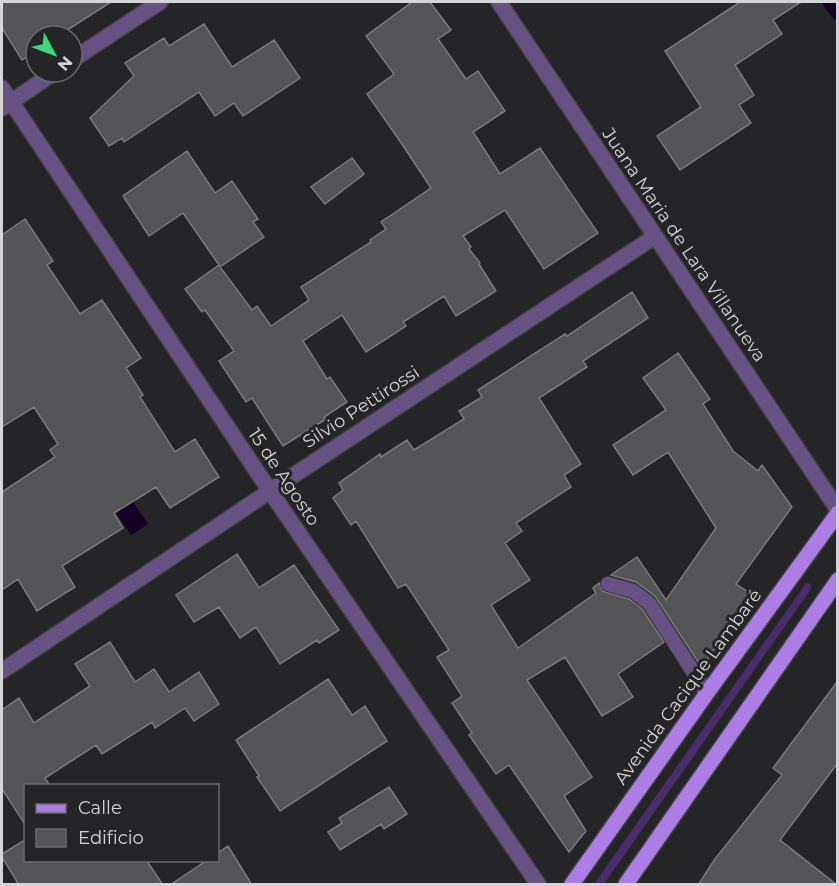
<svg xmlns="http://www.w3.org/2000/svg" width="839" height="886" viewBox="0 0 839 886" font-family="Montserrat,sans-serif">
  <rect width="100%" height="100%" fill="#252426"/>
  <path fill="#492d6b" d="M 806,583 L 811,584 L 811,589 L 604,884 L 594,884 Z"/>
  <path fill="#120124" d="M 821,2 L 837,2 L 837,18 L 834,20 Z
    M 133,502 L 148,524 L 131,535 L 116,513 Z"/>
  <path fill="#545356" stroke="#7b7a7d" stroke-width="1.5" d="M 2,2 L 111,2 L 58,36 L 36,36 L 36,51 L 22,60 L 2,28 Z
    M 412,2 L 430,2 L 451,30 L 438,39 L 466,79 L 478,71 L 505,111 L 473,132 L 500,174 L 540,148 L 598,233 L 544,269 L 505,210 L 463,236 L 471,247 L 469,249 L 480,263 L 479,264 L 496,291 L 456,316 L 444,296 L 403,322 L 406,326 L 366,352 L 342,315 L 303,341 L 327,379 L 330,377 L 347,402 L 324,417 L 326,419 L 283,446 L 252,398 L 246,402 L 219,361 L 234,351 L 205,310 L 202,312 L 185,289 L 219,265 L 183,213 L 149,236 L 123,196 L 187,151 L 215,193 L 232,181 L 258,219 L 253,222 L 264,237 L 220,267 L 252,310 L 257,306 L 271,326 L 309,300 L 301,287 L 371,242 L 370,240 L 386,229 L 381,222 L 431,188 L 402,144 L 367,94 L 394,74 L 366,36 Z
    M 740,2 L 801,2 L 773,20 L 782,34 L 735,65 L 754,95 L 739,105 L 751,123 L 680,170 L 657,136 L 701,107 L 665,51 Z
    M 204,24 L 232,67 L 274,40 L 300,78 L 243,116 L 234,103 L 215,116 L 199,92 L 124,142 L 122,138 L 109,146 L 90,118 L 134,76 L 125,63 L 164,38 L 169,46 Z
    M 352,158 L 364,174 L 325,204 L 311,187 Z
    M 25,219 L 53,261 L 47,265 L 80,314 L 102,300 L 141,358 L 126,368 L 143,395 L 140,397 L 175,452 L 195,439 L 219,477 L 170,508 L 156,487 L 114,513 L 123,528 L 62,566 L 75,587 L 37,611 L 18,579 L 2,590 L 2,492 L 55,457 L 50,450 L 58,444 L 34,407 L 2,427 L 2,235 Z
    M 632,292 L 648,318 L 583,361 L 587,367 L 539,398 L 581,464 L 564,475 L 571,487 L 516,523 L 522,531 L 505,543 L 530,580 L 491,605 L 518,648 L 596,593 L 593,588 L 599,583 L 602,591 L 629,599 L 642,609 L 664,642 L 618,674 L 633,697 L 602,716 L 565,657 L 527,680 L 592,777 L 564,796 L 586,831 L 569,852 L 509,765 L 496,774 L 469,735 L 472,733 L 452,703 L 462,696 L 437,657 L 449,650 L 406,584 L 398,588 L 356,521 L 351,525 L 333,498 L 343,490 L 339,483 L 380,454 L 381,457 L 407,440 L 414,450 L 464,419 L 459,411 L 482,397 L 478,390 L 565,334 L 567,336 Z
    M 678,353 L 710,399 L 703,404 L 733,451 L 758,471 L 762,465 L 792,507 L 736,584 L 751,594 L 702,668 L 655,596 L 636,582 L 611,575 L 637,557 L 666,600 L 716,528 L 668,452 L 633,475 L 613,445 L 666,410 L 643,378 Z
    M 237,554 L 259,588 L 294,565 L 339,630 L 319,643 L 317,640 L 280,664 L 256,627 L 240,638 L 219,607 L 194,622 L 176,595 Z
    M 110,642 L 135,682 L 154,669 L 169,692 L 199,672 L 219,704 L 194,721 L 185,708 L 155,728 L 152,722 L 102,754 L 96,745 L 45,778 L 50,786 L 26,786 L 26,826 L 2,789 L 2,710 L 19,698 L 34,723 L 90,686 L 75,664 Z
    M 328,679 L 352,715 L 365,706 L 387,741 L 280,811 L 257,777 L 259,776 L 236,740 Z
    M 837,682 L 837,764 L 780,840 L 837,885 L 698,885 L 715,859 L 782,775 L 773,768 Z
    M 389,787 L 407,814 L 384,829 L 381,824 L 340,850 L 328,832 L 342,823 L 339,818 Z
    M 26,839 L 26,861 L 147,861 L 163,885 L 19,885 L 2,857 L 2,854 Z
    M 228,846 L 252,885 L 170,885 L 206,861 L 218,861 L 218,853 Z"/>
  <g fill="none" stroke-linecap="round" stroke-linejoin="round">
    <defs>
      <path id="service" d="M 608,584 L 633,591 L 649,603 L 707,693"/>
      <path id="minor" d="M 72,60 L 160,2
        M 2,88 L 270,491 L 538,884
        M 2,108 L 55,72
        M 2,671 L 270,491 L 654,237"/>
      <path id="tertiary" d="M 499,2 L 838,510"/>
      <path id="primary" d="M 572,884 L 707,693 L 838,513
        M 626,884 L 838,580"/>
    </defs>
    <use href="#service" stroke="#414042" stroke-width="16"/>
    <use href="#minor" stroke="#414042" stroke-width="18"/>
    <use href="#tertiary" stroke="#414042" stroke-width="18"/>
    <use href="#primary" stroke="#414042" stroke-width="18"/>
    <use href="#service" stroke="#675284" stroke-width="14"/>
    <use href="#minor" stroke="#675284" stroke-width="15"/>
    <use href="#tertiary" stroke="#675284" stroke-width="15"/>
    <use href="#primary" stroke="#ab7de5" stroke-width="15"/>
  </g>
  <g text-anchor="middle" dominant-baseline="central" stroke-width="6" stroke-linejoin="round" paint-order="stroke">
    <g font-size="18" fill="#d5d4d6" stroke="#252426">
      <text transform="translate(684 245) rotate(56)">Juana Maria de Lara Villanueva</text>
      <text transform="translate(361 407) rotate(-33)">Silvio Pettirossi</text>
      <text transform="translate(284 477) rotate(56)">15 de Agosto</text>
      <text transform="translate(688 687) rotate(-54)">Avenida Cacique Lambaré</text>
    </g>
  </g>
  <rect width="839" height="886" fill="none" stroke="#d5d4d6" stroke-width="6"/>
  <rect x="24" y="784" width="195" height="78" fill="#252426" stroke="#6b6a6c" stroke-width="1.5"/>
  <rect x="36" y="804" width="30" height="9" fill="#ab7de5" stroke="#6b6a6c" stroke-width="1.5"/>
  <text x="78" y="814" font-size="18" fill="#d5d4d6">Calle</text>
  <rect x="36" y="829" width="30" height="18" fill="#545356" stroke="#6b6a6c" stroke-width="1.5"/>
  <text x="78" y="844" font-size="18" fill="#d5d4d6">Edificio</text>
  <g transform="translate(54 54) rotate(131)"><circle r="28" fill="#252426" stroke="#6b6a6c" stroke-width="1.5"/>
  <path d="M0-4.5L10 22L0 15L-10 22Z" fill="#3ed77d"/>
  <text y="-9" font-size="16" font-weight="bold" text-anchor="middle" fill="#d5d4d6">N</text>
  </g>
</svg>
